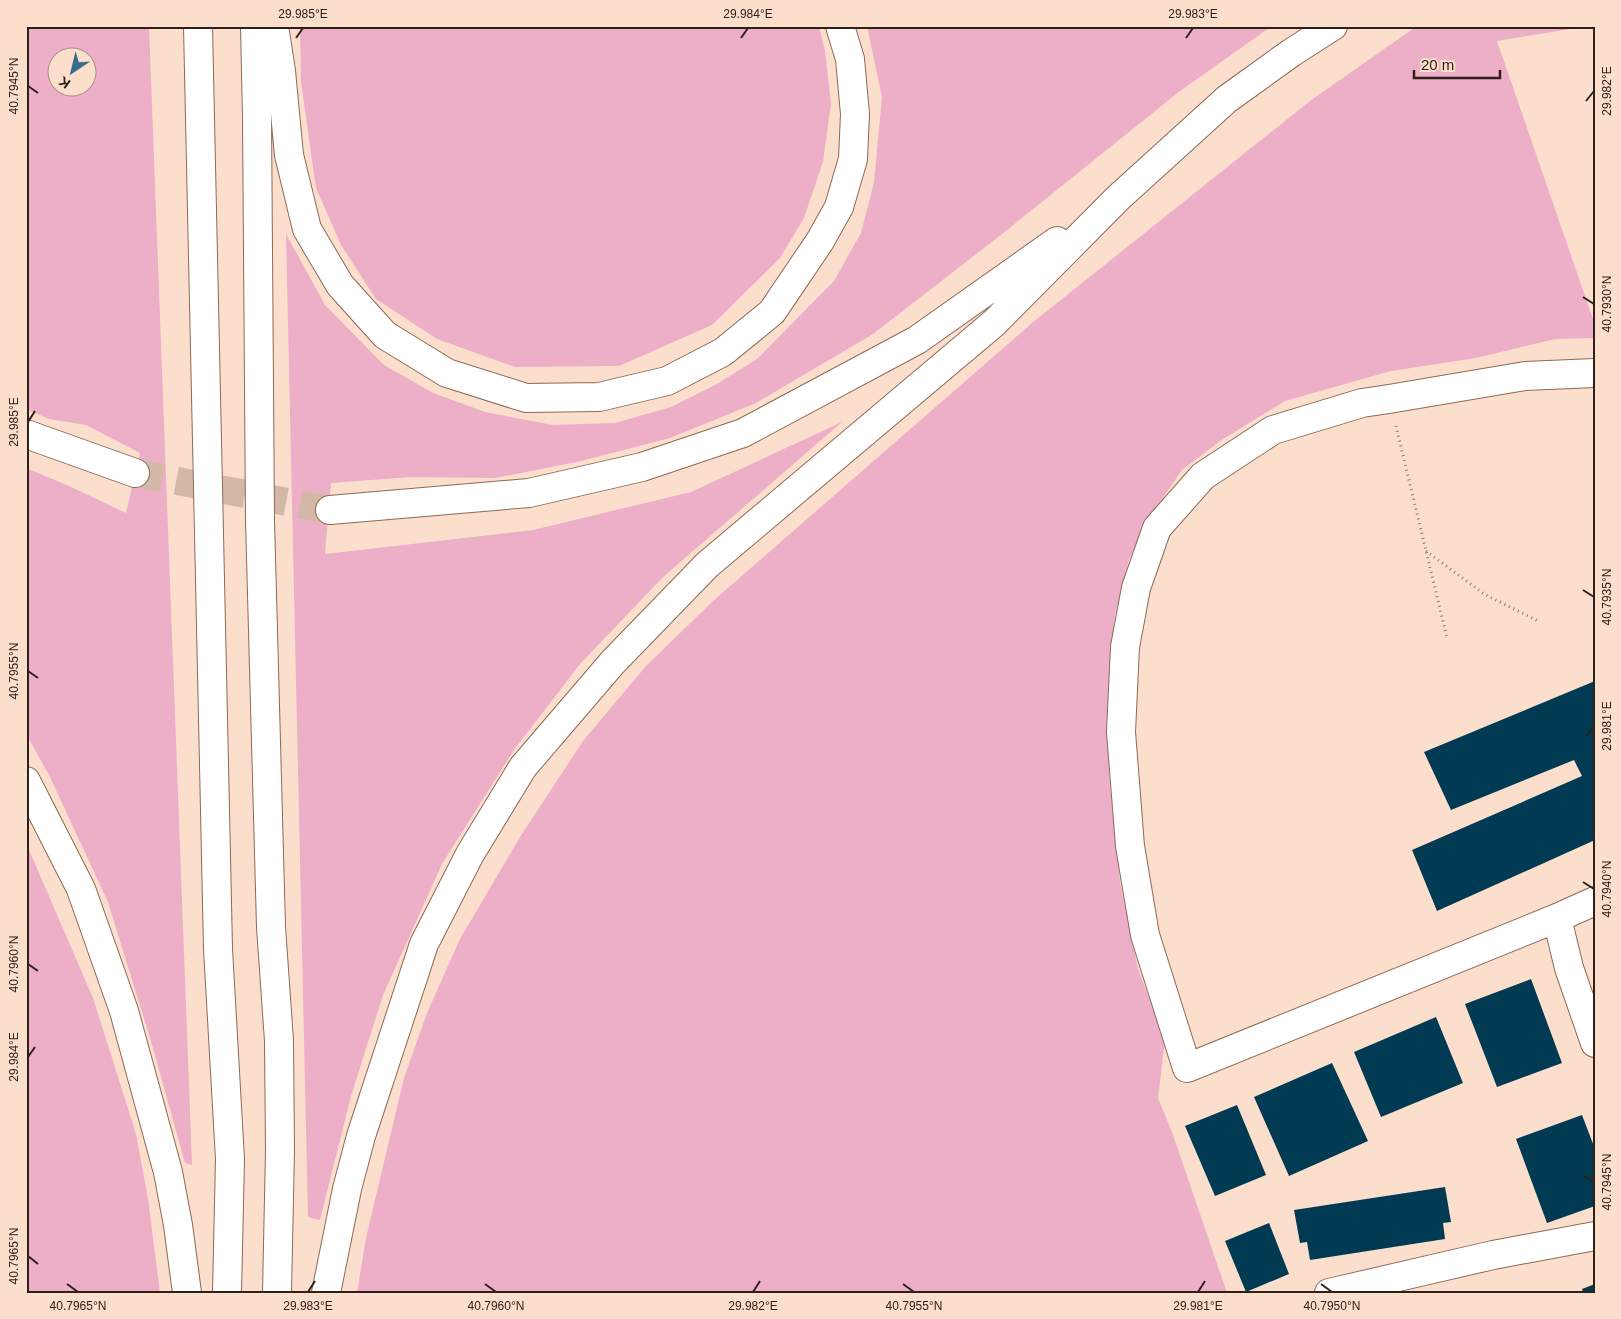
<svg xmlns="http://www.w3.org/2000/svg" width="1621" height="1319" viewBox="0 0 1621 1319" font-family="Arial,sans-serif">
  <rect width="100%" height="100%" fill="#fcdecc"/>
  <path fill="#edaec8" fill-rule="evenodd" d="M 26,26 L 149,26 L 192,1165 L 185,1163 L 151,1041 L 108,902 L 49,775 L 26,734 L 26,468 L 69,486 L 126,513 L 140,453 L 86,425 L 49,419 L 26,409 ZM 58,58 L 88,58 L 88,88 L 58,88 Z
    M 300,26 L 819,26 L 825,51 L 831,104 L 823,162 L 804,218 L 780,258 L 712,325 L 619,366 L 515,367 L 437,339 L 376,299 L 341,245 L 316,188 L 301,82 Z
    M 867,26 L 1272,26 L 1180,91 L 1002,234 L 873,334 L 756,403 L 670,438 L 577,462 L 495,478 L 411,477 L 331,483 L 325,554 L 533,530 L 691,492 L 842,422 L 663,577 L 580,664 L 514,750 L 442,864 L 383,995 L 351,1096 L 320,1220 L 308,1217 L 286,234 L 325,305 L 384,365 L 433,393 L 485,412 L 553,425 L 615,423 L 671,407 L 717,384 L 757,359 L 834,281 L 861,233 L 874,182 L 882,97 Z
    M 1417,26 L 1589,26 L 1497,41 L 1595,325 L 1595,338 L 1555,339 L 1476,358 L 1391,371 L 1285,401 L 1220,441 L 1182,470 L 1160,502 L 1129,559 L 1115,615 L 1108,693 L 1109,775 L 1120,883 L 1138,969 L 1165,1040 L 1158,1098 L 1172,1132 L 1227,1293 L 357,1293 L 366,1238 L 404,1078 L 427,1013 L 460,939 L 520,837 L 583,741 L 646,666 L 713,601 L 1032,323 L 1310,101 Z
    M 26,843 L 93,998 L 136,1134 L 148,1199 L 160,1293 L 26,1293 Z"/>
  <path fill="#003b53" d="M 1595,681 L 1595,840 L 1437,911 L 1412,850 L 1582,776 L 1574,760 L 1451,810 L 1424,752 Z
    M 1531,979 L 1562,1063 L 1497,1087 L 1465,1004 Z
    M 1436,1017 L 1463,1083 L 1381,1117 L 1354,1052 Z
    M 1332,1063 L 1368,1141 L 1289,1176 L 1254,1097 Z
    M 1237,1105 L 1266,1175 L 1215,1196 L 1185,1126 Z
    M 1582,1115 L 1595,1149 L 1595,1206 L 1547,1223 L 1516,1139 Z
    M 1445,1187 L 1451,1222 L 1443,1223 L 1445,1239 L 1310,1260 L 1307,1242 L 1300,1243 L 1294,1210 Z
    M 1269,1223 L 1289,1274 L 1246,1292 L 1225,1241 Z
    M 1595,1284 L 1595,1293 L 1583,1293 L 1582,1289 Z"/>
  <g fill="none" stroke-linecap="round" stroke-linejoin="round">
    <path stroke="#d3b8a8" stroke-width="28" stroke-dasharray="28 14" stroke-linecap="butt" d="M 135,473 L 330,510"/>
    <defs>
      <path id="minor" d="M 1595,373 L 1525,376 L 1389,399 L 1362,403 L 1273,430 L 1203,476 L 1157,528 L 1136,588 L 1125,647 L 1121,732 L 1130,846 L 1145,935 L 1187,1068 L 1557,918 L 1595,901
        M 1557,918 L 1569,968 L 1595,1043
        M 1329,1293 L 1493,1255 L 1595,1236"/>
      <path id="motorway" d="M 198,26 L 218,949 L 230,1159 L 227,1293
        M 255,26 L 257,117 L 260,520 L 271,927 L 279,1041 L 280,1150 L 277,1293
        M 274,26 L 281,71 L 289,155 L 307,229 L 340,285 L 385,335 L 447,373 L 526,398 L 599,397 L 667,381 L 723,352 L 772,312 L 820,241 L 839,207 L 853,159 L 855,114 L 850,59 L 840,26
        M 26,434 L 135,473
        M 330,510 L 529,493 L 642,467 L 743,433 L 917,340 L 1057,241
        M 26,781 L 81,889 L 124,1011 L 168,1172 L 178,1225 L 187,1293
        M 326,1293 L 347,1189 L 361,1136 L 424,944 L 470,854 L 523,767 L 613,662 L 707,565 L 994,323 L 1118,198 L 1227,99 L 1291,53 L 1333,26"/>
    </defs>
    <use href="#minor" stroke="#8c6a56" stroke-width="30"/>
    <use href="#motorway" stroke="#8c6a56" stroke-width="30"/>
    <path stroke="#917b6e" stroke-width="3" stroke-dasharray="1 4" stroke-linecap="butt" d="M 1396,426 L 1447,638
      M 1426,551 L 1484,594 L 1540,622"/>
    <use href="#minor" stroke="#fff" stroke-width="28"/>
    <use href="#motorway" stroke="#fff" stroke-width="28"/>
  </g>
  <path fill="none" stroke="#2f2119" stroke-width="2" d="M 296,38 L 303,28M 741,38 L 748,28M 1186,38 L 1193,28M 28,86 L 38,93M 1586,101 L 1594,91M 1583,297 L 1594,304M 28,422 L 35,411M 1583,590 L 1594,597M 28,671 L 38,678M 1586,737 L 1594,726M 1583,882 L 1594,889M 28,964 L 38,971M 28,1057 L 35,1047M 1583,1175 L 1594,1182M 28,1256 L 38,1264M 67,1284 L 78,1292M 485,1284 L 496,1292M 903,1284 L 914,1292M 1321,1284 L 1332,1292M 308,1292 L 315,1281M 753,1292 L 760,1281M 1198,1292 L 1205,1281"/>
  <rect width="1621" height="1319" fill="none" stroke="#fcdecc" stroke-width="55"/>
  <g transform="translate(72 72) rotate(215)"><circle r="24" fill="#fcdecc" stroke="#aa9284"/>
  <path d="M0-4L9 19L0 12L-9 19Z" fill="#386e8a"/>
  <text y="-8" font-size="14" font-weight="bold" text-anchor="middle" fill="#2f2119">K</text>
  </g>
  <path d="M1414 70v8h86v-8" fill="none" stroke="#2f2119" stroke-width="2.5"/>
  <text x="1421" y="70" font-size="15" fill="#2f2119" stroke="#fcdecc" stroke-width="4" paint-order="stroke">20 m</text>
  <rect x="28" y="28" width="1566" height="1264" fill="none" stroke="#2f2119" stroke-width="2"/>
  <g font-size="12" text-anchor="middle" fill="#2f2119">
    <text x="303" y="18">29.985°E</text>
    <text x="748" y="18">29.984°E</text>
    <text x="1193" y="18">29.983°E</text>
    <text transform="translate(14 86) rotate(-90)" y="4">40.7945°N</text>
    <text transform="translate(1607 91) rotate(-90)" y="4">29.982°E</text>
    <text transform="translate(1607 304) rotate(-90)" y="4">40.7930°N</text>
    <text transform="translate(14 422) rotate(-90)" y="4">29.985°E</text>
    <text transform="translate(1607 597) rotate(-90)" y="4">40.7935°N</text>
    <text transform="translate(14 671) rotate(-90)" y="4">40.7955°N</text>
    <text transform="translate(1607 726) rotate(-90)" y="4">29.981°E</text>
    <text transform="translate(1607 889) rotate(-90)" y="4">40.7940°N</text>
    <text transform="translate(14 964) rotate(-90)" y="4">40.7960°N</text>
    <text transform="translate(14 1057) rotate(-90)" y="4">29.984°E</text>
    <text transform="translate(1607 1182) rotate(-90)" y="4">40.7945°N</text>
    <text transform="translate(14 1256) rotate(-90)" y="4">40.7965°N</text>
    <text x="78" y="1310">40.7965°N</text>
    <text x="308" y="1310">29.983°E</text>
    <text x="496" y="1310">40.7960°N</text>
    <text x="753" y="1310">29.982°E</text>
    <text x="914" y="1310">40.7955°N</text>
    <text x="1198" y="1310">29.981°E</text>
    <text x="1332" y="1310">40.7950°N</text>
  </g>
</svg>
